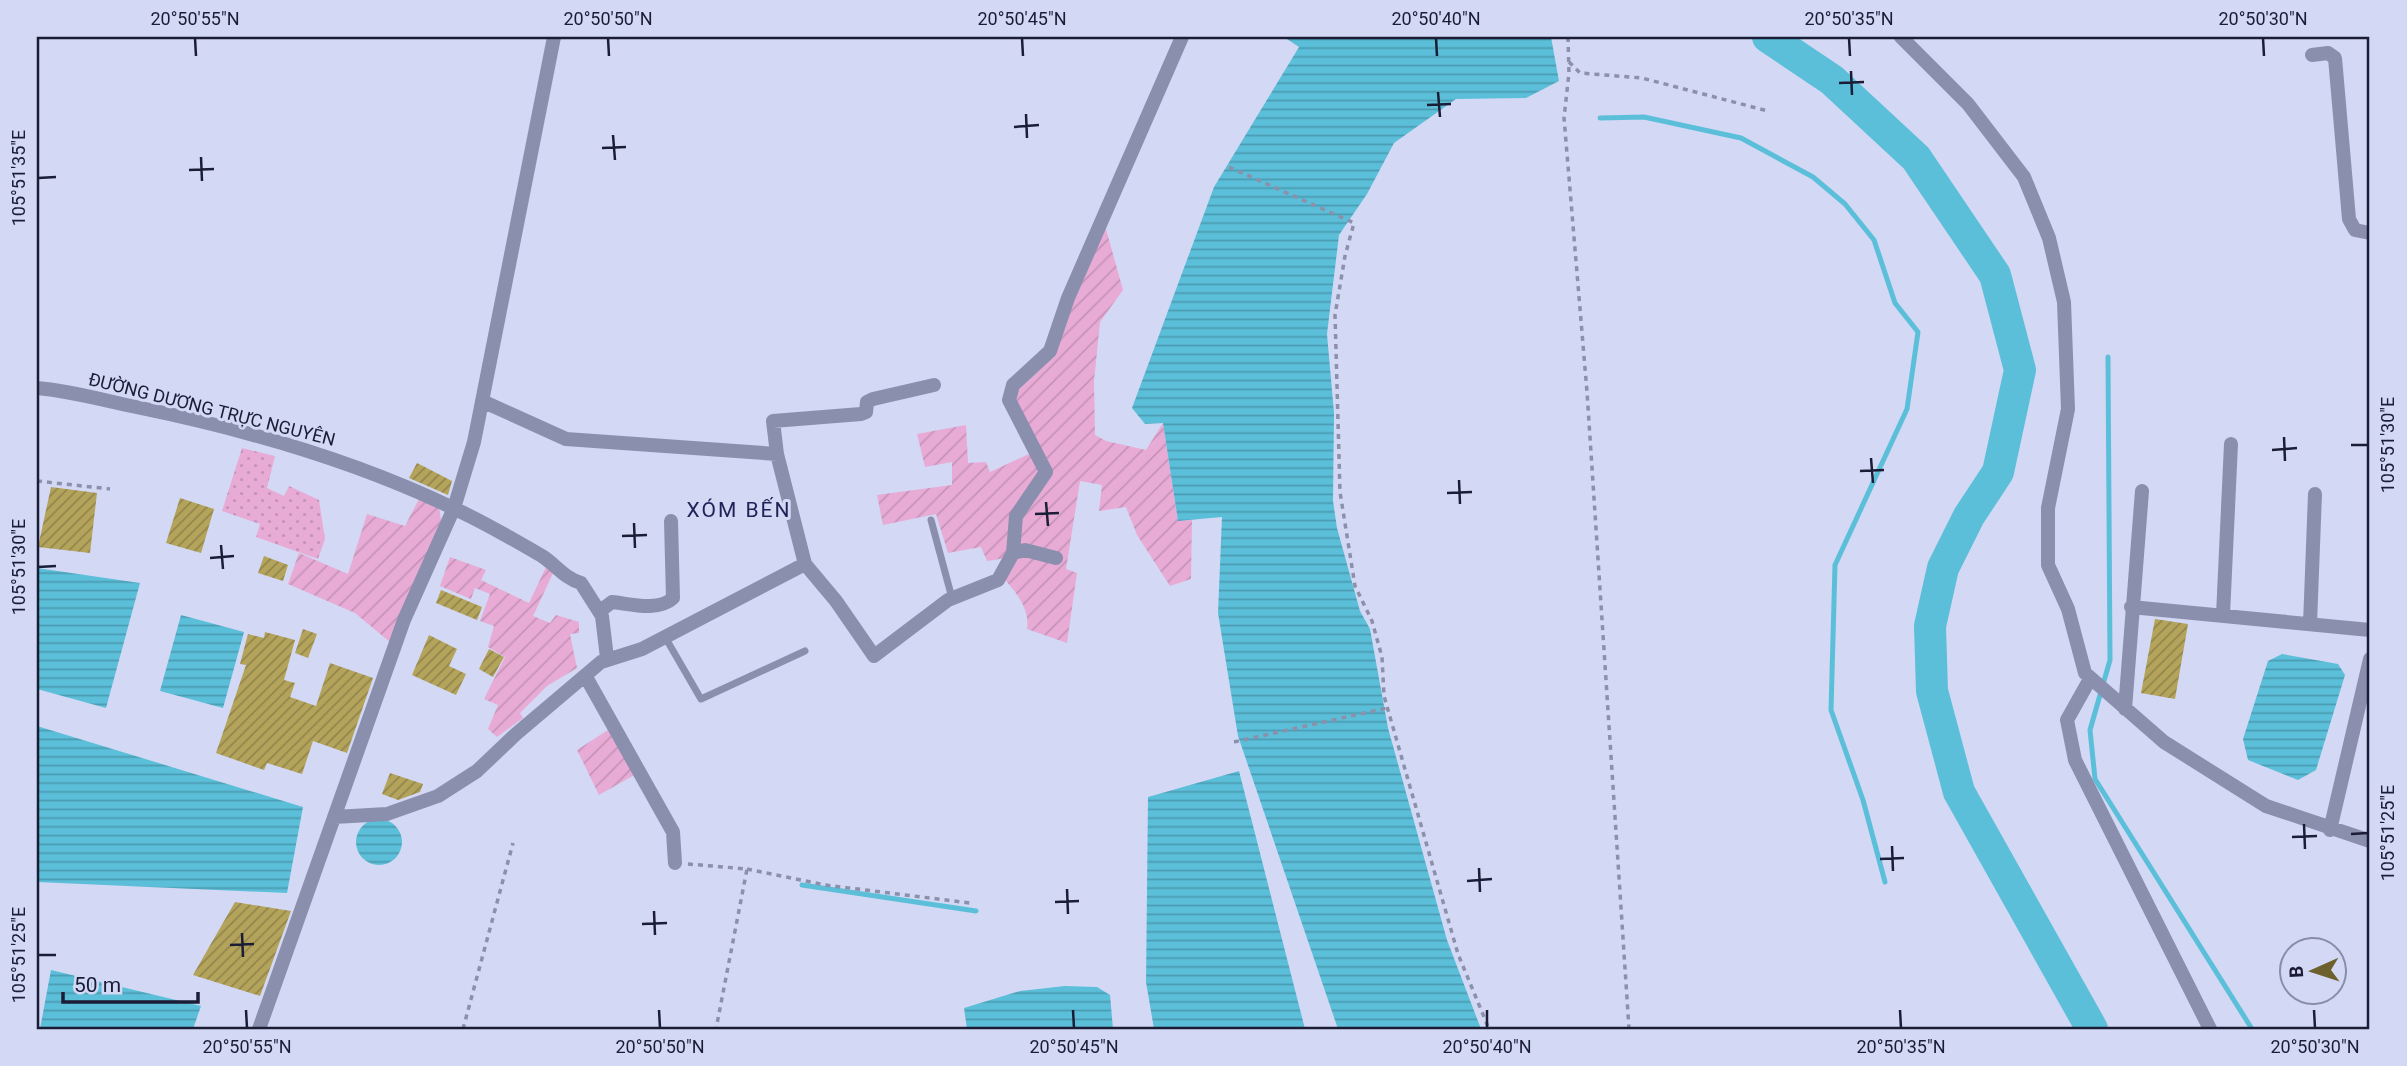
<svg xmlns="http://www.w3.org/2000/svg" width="2407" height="1066" viewBox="0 0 2407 1066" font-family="Roboto,sans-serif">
  <defs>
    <pattern id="grass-dots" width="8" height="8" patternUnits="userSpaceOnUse" patternTransform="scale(1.75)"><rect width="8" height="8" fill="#e7abd6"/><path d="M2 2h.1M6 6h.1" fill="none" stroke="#c693b8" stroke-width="1.8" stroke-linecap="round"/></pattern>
    <pattern id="garden-furrows" width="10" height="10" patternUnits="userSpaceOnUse" patternTransform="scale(1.75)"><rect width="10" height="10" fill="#e7abd6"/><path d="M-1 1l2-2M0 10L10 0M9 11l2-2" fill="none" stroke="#c693b8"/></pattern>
    <pattern id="water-rules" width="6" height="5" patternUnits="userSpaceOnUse" patternTransform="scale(1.75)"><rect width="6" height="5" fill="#5cbfd9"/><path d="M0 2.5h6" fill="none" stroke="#4b9bb1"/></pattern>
    <pattern id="building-hatch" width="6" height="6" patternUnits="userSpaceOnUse" patternTransform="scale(1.75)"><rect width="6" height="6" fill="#b4a45b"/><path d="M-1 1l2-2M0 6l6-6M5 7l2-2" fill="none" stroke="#92854c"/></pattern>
  </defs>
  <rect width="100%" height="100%" fill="#d3d8f4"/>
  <path fill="url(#grass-dots)" d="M 242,448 L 275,456 L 267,488 L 284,496 L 289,486 L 319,500 L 325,539 L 318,559 L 256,537 L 260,524 L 222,511 Z"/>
  <path fill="url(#garden-furrows)" d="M 1101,227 L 1106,229 L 1123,290 L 1100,322 L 1094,381 L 1095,435 L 1106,441 L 1146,450 L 1163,423 L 1178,521 L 1192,520 L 1191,579 L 1170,586 L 1137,535 L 1126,507 L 1099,511 L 1102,485 L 1080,481 L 1066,569 L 1077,573 L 1067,643 L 1027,629 C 1030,610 1017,593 1005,580 L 1006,558 L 987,561 L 981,547 L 948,553 L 936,514 L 883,525 L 877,495 L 952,485 L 952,462 L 925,467 L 917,434 L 966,425 L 968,463 L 986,462 L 990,472 L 1040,449 L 1014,399 L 1015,387 L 1041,365 Z
    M 420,497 L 439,507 L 441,520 L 391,643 L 355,613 L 288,584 L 299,553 L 348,574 L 367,514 L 405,526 Z
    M 450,557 L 486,570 L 481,580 L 529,603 L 547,565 L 554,571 L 533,616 L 550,623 L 556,615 L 579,622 L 579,633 L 570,634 L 577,668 L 547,686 L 520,713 L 523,718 L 497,737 L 488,729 L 498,705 L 484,699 L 505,657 L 488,647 L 494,626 L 480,621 L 490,594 L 475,588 L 471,599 L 440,586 Z
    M 611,728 L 636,774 L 599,795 L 577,750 Z"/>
  <path fill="url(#water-rules)" d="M 1284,37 L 1551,37 L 1559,81 L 1526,98 L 1456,99 L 1394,143 L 1367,194 L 1339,235 L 1327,334 L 1334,413 L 1333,501 L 1337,528 L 1360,611 L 1370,629 L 1388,728 L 1447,940 L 1481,1029 L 1338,1029 L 1238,736 L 1218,613 L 1222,517 L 1178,521 L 1163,423 L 1145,424 L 1132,408 L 1214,187 L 1299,47 Z
    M 37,568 L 140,583 L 106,708 L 37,689 Z
    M 181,615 L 244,632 L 223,708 L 160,691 Z
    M 2282,654 L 2338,664 L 2345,675 L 2316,770 L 2298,780 L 2248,760 L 2243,739 L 2268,661 Z
    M 37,726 L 303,807 L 287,893 L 37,882 Z
    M 1239,771 L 1305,1029 L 1154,1029 L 1146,982 L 1148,797 Z
    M356 842a23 23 0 1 1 46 0a23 23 0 1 1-46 0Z
    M 51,970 L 201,1006 L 193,1029 L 40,1029 Z
    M 1065,986 L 1097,987 L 1110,995 L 1113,1029 L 967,1029 L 964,1008 L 1020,991 Z"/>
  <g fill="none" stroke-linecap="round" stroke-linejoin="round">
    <path stroke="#5cbfd9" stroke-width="5" d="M 1600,118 L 1644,117 L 1741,138 L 1813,177 L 1845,204 L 1874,240 L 1895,303 L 1918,332 L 1907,409 L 1835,565 L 1831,710 L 1863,800 L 1885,882
      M 2108,357 L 2110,660 L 2090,730 L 2095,779 L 2252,1029
      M 802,885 L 976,911"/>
    <path stroke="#5cbfd9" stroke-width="32" d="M 1768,37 L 1832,80 L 1916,158 L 1995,275 L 2020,370 L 1998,472 L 1969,516 L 1943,568 L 1930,626 L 1932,691 L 1959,792 L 2092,1029"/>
  </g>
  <path fill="url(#building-hatch)" d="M 417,463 L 452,481 L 448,495 L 409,478 Z
    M 51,487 L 97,493 L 90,553 L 38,547 Z
    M 180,498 L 214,509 L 201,553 L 166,543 Z
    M 264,556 L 288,565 L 283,581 L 258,573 Z
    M 441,590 L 482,607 L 477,620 L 436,603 Z
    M 2155,619 L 2188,624 L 2175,699 L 2141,693 Z
    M 303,629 L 317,634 L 308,658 L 295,653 Z
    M 265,632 L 295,640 L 284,680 L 295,683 L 290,697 L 316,706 L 330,663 L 373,678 L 347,753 L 313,741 L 302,774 L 267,763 L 264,770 L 216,753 L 246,665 L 240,664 L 248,634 L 264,638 Z
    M 429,635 L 457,649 L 449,666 L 466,674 L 456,695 L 412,675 Z
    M 489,649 L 504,657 L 493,677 L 479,669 Z
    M 390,773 L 423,784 L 420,792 L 398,800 L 382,794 Z
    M 235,902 L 291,911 L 260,996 L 193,975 Z"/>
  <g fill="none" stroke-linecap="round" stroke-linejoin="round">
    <path stroke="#8c90aa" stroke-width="3.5" stroke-dasharray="5 5" stroke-linecap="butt" d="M 1568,37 L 1569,73 L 1564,118 L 1587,392 L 1629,1029
      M 1569,62 L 1580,73 L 1642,78 L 1768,111
      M 1229,167 L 1354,223 L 1345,256 L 1335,315 L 1340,492 L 1355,586 L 1372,621 L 1382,657 L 1384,696 L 1458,954 L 1489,1029
      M 37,481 L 110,489
      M 1234,742 L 1387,708
      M 688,864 L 747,869 L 716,1029
      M 747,869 L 825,885 L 970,903
      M 463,1029 L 513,843"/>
    <path stroke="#8a8fad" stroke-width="7" d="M 931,520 L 952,598
      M 665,637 L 701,699 L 805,651"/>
    <path stroke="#8a8fad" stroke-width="14" d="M 1901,37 L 1968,104 L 2024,177 L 2049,238 L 2064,302 L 2068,409 L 2048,508 L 2048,565 L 2068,609 L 2085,673 L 2164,742 L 2266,806 L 2370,841
      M 2312,55 L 2328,53 L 2335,58 L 2349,219 L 2355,230 L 2370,233
      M 934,385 L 873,399 L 867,402 L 866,412 L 861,414 L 773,421 L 777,454 L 805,564 L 836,601 L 874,656 L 948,600 L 998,580 L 1013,553 L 1025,550 L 1056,558
      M 37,388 C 72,391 106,401 141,408 C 248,430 355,461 453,508 C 484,522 513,539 542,556 C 556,565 564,578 581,583 L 602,616 L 607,658
      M 482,401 L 566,439 L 777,454
      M 1013,553 L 1016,516 L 1046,472 L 1009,400 L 1013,385 L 1050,351 L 1068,298 L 1182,37
      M 2131,607 L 2370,630
      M 600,611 L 612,602 C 631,604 658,612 673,598 L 671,521
      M 2223,615 L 2231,444
      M 2310,624 L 2315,494
      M 586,677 L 673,832 L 675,863
      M 2090,679 L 2067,720 L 2075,760 L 2210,1029
      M 2125,709 L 2142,491
      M 334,817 L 387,814 L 438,796 L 477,771 L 516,734 L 601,662 L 642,649 L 805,564
      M 2330,830 L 2370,659
      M 259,1029 L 404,620 L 454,508 L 474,442 L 554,37"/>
  </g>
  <path fill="none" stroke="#1b1d36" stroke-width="2.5" d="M 195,38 L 196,56M 608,38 L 609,56M 1022,38 L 1023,56M 1436,38 L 1437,56M 1849,38 L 1850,56M 2263,38 L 2264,56M 1851,71 L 1852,95M 1839,83 L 1864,82M 1438,92 L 1440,117M 1427,105 L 1451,104M 1026,114 L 1027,138M 1014,127 L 1039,125M 613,135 L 615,160M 602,148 L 626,147M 201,157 L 202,181M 189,170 L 214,169M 38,178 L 56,177M 2284,437 L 2285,461M 2351,445 L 2368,445M 2272,450 L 2297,448M 1871,458 L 1873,483M 1860,471 L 1884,470M 1459,480 L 1460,504M 1447,493 L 1472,492M 1046,502 L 1048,526M 1035,514 L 1059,513M 634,523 L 635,548M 622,536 L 647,535M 221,545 L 223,569M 210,558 L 234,556M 38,567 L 56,566M 2304,824 L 2305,849M 2351,834 L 2368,833M 2292,837 L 2317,836M 1892,846 L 1893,871M 1880,859 L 1904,858M 1479,868 L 1480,892M 1467,881 L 1492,879M 1067,889 L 1068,914M 1055,902 L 1079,901M 654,911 L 655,935M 642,924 L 667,923M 242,933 L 243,957M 230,945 L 254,944M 38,955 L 56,955M 246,1010 L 247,1028M 659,1010 L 660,1028M 1073,1010 L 1074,1028M 1487,1010 L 1487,1028M 1900,1010 L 1901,1028M 2314,1010 L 2315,1028"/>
  <g text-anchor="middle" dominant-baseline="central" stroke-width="6" stroke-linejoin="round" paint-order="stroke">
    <g font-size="18" fill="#1b1d36" stroke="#d3d8f4">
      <text transform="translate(212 409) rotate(14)">ĐƯỜNG DƯƠNG TRỰC NGUYÊN</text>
    </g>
    <g font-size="21" letter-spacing="2" fill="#212258" stroke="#d3d8f4">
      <text x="739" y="510">XÓM BẾN</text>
    </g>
  </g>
  <rect width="2407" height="1066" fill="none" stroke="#d3d8f4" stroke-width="77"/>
  <g transform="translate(2313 971) rotate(267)"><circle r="33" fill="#d3d8f4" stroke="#898da8" stroke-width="2"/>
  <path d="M0-5L12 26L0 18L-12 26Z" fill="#6c612d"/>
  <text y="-10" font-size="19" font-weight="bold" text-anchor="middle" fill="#1b1d36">B</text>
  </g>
  <path d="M63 992v10h135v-10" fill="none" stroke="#1b1d36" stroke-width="3.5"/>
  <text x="74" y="992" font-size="21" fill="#1b1d36" stroke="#d3d8f4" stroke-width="5" paint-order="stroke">50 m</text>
  <rect x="38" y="38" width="2330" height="990" fill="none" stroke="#1b1d36" stroke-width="2.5"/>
  <g font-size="18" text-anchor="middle" fill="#1b1d36">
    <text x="195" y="25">20°50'55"N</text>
    <text x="608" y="25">20°50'50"N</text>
    <text x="1022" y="25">20°50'45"N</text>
    <text x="1436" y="25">20°50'40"N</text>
    <text x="1849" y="25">20°50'35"N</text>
    <text x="2263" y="25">20°50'30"N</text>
    <text transform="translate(19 178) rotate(-90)" y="6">105°51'35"E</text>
    <text transform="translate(2388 445) rotate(-90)" y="6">105°51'30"E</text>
    <text transform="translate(19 567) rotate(-90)" y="6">105°51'30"E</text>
    <text transform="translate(2388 833) rotate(-90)" y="6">105°51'25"E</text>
    <text transform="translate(19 955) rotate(-90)" y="6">105°51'25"E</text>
    <text x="247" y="1053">20°50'55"N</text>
    <text x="660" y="1053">20°50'50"N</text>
    <text x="1074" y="1053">20°50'45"N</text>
    <text x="1487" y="1053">20°50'40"N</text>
    <text x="1901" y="1053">20°50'35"N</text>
    <text x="2315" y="1053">20°50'30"N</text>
  </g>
</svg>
